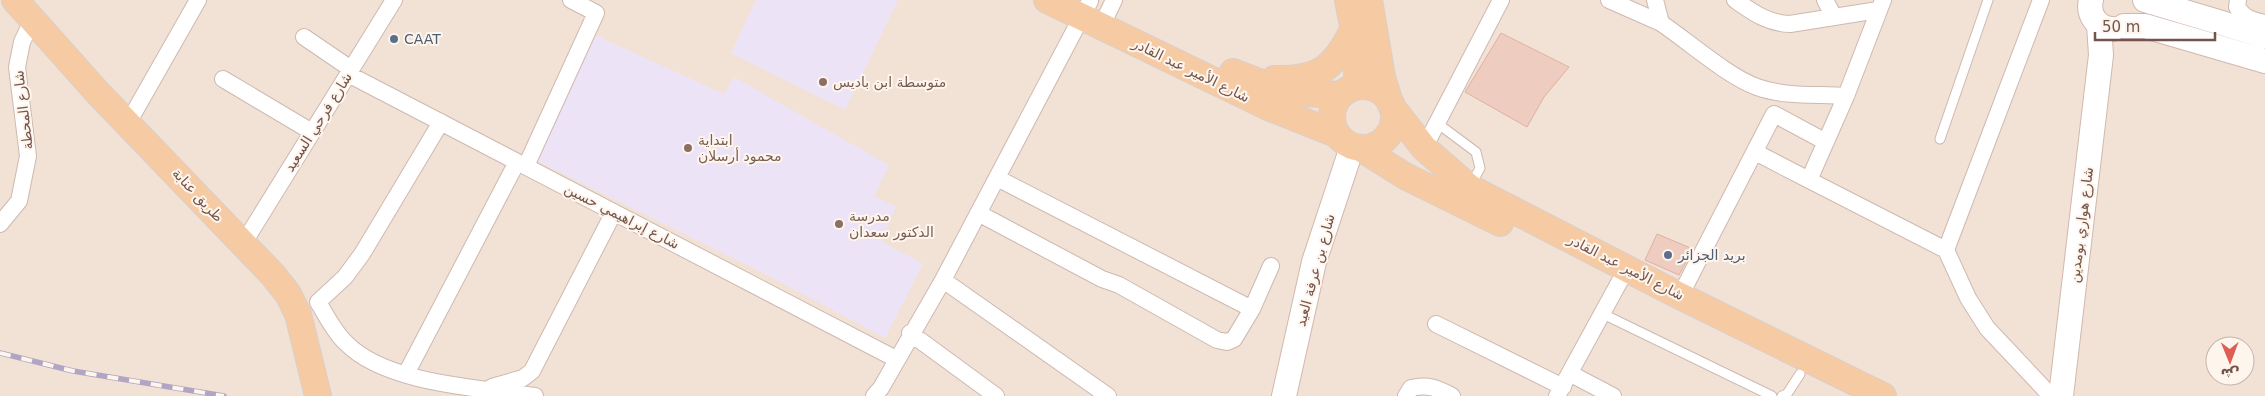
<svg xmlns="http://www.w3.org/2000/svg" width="2265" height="396" viewBox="0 0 2265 396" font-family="'DejaVu Sans','Noto Sans Arabic',sans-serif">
  <rect width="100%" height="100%" fill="#fbf0e7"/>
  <path fill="#f2e1d5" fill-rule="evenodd" d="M 0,0 L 2265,0 L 2265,396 L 0,396 ZM 2215,346 L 2245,346 L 2245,376 L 2215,376 Z"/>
  <path fill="#ede3f7" d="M 756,0 L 898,0 L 845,110 L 731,53 Z
    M 595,35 L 724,94 L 734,77 L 889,165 L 874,196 L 896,207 L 881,241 L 923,264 L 885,338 L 763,273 L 537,161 Z"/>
  <path fill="#efccc0" stroke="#e0b0a1" d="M 1501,33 L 1569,67 L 1544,97 L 1527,127 L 1465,92 Z
    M 1657,234 L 1693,249 L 1679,275 L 1645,260 Z"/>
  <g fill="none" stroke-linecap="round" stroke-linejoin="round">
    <defs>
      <path id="lane" d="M 1437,123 L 1476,152 L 1480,168 L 1471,185
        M 1940,139 L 1988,0
        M 1603,314 L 1772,396
        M 1782,396 L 1787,394 L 1800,374"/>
      <path id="street" d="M 1609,0 L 1661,23 L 1655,0
        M 1735,0 C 1754,13 1767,23 1790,24 L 1878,10
        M 1825,0 L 1834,17
        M 2041,0 L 1946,250 L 1968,298 L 1987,328 L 2051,396
        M 2238,0 L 2237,7 C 2245,19 2252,20 2265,23
        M 1661,23 C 1689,42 1727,76 1757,87 C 1784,97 1817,94 1846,96
        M 1101,27 L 1114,0
        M 304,37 L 351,69
        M 348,74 L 896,359
        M 223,79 L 312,132
        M 441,122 L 362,254 L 345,277 L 318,302 C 326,315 334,332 346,343 C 386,384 480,388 535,396
        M 128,123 L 198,0
        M 1424,148 L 1501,0
        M 1755,152 L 1809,180 L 1846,96 L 1883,0
        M 526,166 L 596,13 L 571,0
        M 997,178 L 1252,309 L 1271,266
        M 1809,180 L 1946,250
        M 978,213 L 1102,279 L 1119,285 L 1217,340 L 1227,342 L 1234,339 L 1252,309
        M 0,224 L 19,201 L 28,156 L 17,67 L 22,42 L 32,21
        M 243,244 L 394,0
        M 943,280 L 1108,396
        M 1680,296 L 1774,114 L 1826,142
        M 1436,324 L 1563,387
        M 910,333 L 996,396
        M 406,374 L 517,162
        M 1571,374 L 1613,396
        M 492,387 L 523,378 L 532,371 L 614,212
        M 874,396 L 881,388 L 943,280 L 1090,1
        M 1406,396 L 1411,388 C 1428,384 1437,388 1452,396
        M 1557,396 L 1627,268"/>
      <path id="secondary" d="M 2091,0 C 2087,15 2098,29 2113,29
        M 2145,0 L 2265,36
        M 2124,26 L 2145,26 L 2265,61
        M 1284,396 L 1314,262 L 1352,147
        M 2061,396 L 2101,55 L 2099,25"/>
      <path id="primary" d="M 15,0 L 97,92 L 273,275 L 288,294 L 298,314 L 318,396
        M 1047,0 L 1268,107 L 1336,134
        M 1348,0 C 1353,29 1362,59 1355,87
        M 1369,0 L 1382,77 L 1390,103
        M 1233,72 L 1285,92 L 1340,95
        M 1274,79 C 1318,80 1334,69 1353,30
        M1332 117a31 31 0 1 1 62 0a31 31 0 1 1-62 0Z
        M 1392,107 L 1424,148 L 1470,188 L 1680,296 L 1883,396
        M 1362,149 L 1405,176 L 1500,223"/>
    </defs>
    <use href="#lane" stroke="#ceb9b0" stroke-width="11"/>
    <use href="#street" stroke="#ceb9b0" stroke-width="18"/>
    <use href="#secondary" stroke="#d1b8ae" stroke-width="26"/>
    <use href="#primary" stroke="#d8cfcd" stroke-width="28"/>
    <use href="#lane" stroke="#fff" stroke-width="9"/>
    <use href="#street" stroke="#fff" stroke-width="16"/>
    <use href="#secondary" stroke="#fff" stroke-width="24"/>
    <use href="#primary" stroke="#f6cba3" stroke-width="26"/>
    <defs>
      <path id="rail" d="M 0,353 L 73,371 L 224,396"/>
    </defs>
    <use href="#rail" stroke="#b1a5c4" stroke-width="5.5"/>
    <use href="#rail" stroke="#fef5ed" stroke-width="4" stroke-dasharray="11" stroke-linecap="butt"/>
  </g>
  <g fill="#5c6f8a" stroke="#fef5ed" stroke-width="2">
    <circle cx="394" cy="39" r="5"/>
    <circle cx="1668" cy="255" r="5"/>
  </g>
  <g fill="#8d6e63" stroke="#fef5ed" stroke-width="2">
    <circle cx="823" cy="82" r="5"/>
    <circle cx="688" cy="148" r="5"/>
    <circle cx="839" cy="224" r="5"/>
  </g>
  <g text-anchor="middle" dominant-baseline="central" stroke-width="4" stroke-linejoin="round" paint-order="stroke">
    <g font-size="14" fill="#4e5e75" stroke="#fef5ed" text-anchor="start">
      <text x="404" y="39">CAAT</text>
      <text x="1678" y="255">بريد الجزائر</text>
    </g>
    <g font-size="14" fill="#73554d" stroke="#fef5ed">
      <text transform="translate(1191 70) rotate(26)">شارع الأمير عبد القادر</text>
      <text transform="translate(23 110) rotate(-97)">شارع المحطة</text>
      <text transform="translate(318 122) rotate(-58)">شارع فرحي السعيد</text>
      <text transform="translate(198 195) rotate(47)">طريق عنابة</text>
      <text transform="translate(622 216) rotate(27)">شارع إبراهيمي حسين</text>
      <text transform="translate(2081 225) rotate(-83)">شارع هواري بومدين</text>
      <text transform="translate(1626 267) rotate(27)">شارع الأمير عبد القادر</text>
      <text transform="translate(1315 270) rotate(-75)">شارع بن عرفة العيد</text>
    </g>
    <g font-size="14" fill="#785e54" stroke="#fef5ed" text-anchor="start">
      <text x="833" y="82">متوسطة ابن باديس</text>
      <text x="698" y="140">ابتداية<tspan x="698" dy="16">محمود أرسلان</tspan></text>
      <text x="849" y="216">مدرسة<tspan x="849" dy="16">الدكتور سعدان</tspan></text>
    </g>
  </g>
  <g transform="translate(2230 361) rotate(179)"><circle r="24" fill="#fef5ed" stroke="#c6b5ad"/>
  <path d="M0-4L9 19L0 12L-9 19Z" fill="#dd5e53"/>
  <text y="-8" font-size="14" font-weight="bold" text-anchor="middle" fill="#73554d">ش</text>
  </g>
  <path d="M2095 32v8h120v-8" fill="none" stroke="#73554d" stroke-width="2.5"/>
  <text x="2102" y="32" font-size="15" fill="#73554d" stroke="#fef5ed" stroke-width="4" paint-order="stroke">50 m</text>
</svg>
